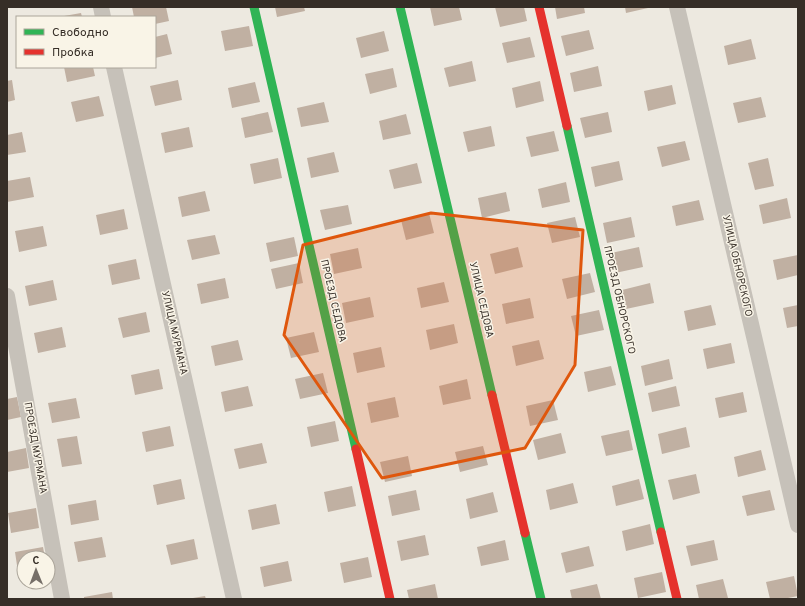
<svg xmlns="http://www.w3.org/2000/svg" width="805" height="606" viewBox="0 0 805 606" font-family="Overpass,sans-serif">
  <rect width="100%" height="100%" fill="#ede9e0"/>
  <path fill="#c0b0a2" d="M 132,7 L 166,7 L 169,21 L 155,24 L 155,17 L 134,17 Z
    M 275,7 L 304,7 L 305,11 L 277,17 Z
    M 430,7 L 459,7 L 462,20 L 434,26 Z
    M 495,7 L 524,7 L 527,21 L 500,27 Z
    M 555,7 L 584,7 L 585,13 L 557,19 Z
    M 625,7 L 648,7 L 648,8 L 626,13 Z
    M 81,13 L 82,17 L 64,17 L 64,16 Z
    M 249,26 L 253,46 L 225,51 L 221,31 Z
    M 589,30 L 594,49 L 566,56 L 561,36 Z
    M 384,31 L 389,51 L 361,58 L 356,38 Z
    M 167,34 L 172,54 L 155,58 L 155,37 Z
    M 530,37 L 535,57 L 507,63 L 502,43 Z
    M 751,39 L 756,59 L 728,65 L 724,46 Z
    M 472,61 L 476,81 L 449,87 L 444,68 Z
    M 598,66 L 602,86 L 574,92 L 570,73 Z
    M 64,67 L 93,67 L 95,76 L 67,82 Z
    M 393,68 L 397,87 L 370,94 L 365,74 Z
    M 12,80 L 15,100 L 7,102 L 7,81 Z
    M 178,80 L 182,100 L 155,106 L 150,86 Z
    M 540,81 L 544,101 L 516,108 L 512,88 Z
    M 255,82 L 260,102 L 232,108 L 228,88 Z
    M 672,85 L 676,104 L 648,111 L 644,91 Z
    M 99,96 L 104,116 L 76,122 L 71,102 Z
    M 761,97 L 766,117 L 738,123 L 733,103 Z
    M 324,102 L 329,122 L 301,127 L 297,108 Z
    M 268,112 L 273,132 L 245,138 L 241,118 Z
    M 608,112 L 612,132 L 585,138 L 580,118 Z
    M 406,114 L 411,134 L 383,140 L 379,121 Z
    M 491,126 L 495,146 L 468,152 L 463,132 Z
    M 189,127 L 193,147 L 165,153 L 161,133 Z
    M 554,131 L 559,151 L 531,157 L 526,137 Z
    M 22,132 L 26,152 L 7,155 L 7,135 Z
    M 685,141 L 690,160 L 662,167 L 657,147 Z
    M 334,152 L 339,172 L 311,178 L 307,158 Z
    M 278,158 L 282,178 L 254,184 L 250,164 Z
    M 768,158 L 774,186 L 755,190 L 748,163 Z
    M 619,161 L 623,180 L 595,187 L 591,167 Z
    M 417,163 L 422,183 L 394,189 L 389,170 Z
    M 30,177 L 34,197 L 7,202 L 7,181 Z
    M 566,182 L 570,202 L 542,208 L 538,189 Z
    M 205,191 L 210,211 L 182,217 L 178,197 Z
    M 506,192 L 510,211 L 482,218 L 478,198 Z
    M 787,198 L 791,218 L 763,224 L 759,205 Z
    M 699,200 L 704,220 L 676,226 L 672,206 Z
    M 348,205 L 352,224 L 325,230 L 320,210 Z
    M 124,209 L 128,229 L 100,235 L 96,215 Z
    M 429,213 L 434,233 L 406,240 L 401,220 Z
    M 575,217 L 580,237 L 552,243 L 547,223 Z
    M 631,217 L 635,237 L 607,243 L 603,223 Z
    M 43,226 L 47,246 L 19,252 L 15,231 Z
    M 215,235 L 220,254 L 192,260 L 187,240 Z
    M 294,237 L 298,256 L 270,262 L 266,243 Z
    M 518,247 L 523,267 L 495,274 L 490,254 Z
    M 639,247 L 643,267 L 615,273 L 611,253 Z
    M 358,248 L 362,268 L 334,274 L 330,254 Z
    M 798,255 L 798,275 L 777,280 L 773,260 Z
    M 136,259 L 140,279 L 112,285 L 108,265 Z
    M 299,263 L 303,283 L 276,289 L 271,269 Z
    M 590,273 L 595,292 L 567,299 L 562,279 Z
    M 225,278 L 229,298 L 201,304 L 197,284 Z
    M 53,280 L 57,300 L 29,306 L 25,286 Z
    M 444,282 L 449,302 L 421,308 L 417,288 Z
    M 650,283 L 654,303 L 626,309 L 622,290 Z
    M 370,297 L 374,317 L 346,323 L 342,303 Z
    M 530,298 L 534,318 L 506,324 L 502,304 Z
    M 711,305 L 716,325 L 688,331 L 684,311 Z
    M 798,305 L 798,326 L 787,328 L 783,308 Z
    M 599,310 L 604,330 L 576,336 L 571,316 Z
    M 146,312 L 150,332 L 123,338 L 118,318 Z
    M 454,324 L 458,343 L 430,350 L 426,330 Z
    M 62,327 L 66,347 L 38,353 L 34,333 Z
    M 314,332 L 319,352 L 291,358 L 286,338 Z
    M 238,340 L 243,360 L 215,366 L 211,346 Z
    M 539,340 L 544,359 L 516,366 L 512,346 Z
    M 731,343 L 735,363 L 707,369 L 703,349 Z
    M 381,347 L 385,367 L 357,373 L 353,353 Z
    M 669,359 L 673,379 L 645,386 L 641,366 Z
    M 611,366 L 616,385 L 588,392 L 584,372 Z
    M 159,369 L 163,389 L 135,395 L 131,375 Z
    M 323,373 L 328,393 L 300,399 L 295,379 Z
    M 467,379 L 471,399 L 443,405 L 439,386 Z
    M 248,386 L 253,406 L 225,412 L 221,392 Z
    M 676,386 L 680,406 L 652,412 L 648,393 Z
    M 743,392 L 747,412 L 719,418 L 715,398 Z
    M 17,397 L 21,417 L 7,420 L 7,399 Z
    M 395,397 L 399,417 L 371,423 L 367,403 Z
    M 76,398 L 80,418 L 52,423 L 48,403 Z
    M 553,400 L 558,420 L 530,426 L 526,406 Z
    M 335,421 L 339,441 L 311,447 L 307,427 Z
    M 170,426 L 174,446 L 146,452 L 142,432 Z
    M 686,427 L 690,447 L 662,454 L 658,434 Z
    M 629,430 L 633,450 L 606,456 L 601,436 Z
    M 561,433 L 566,453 L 538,460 L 533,440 Z
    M 77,436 L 82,464 L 62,467 L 57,439 Z
    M 262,443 L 267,463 L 239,469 L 234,449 Z
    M 483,446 L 488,465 L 460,472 L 455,452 Z
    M 26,448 L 29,468 L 7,472 L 7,452 Z
    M 761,450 L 766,470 L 738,477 L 734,457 Z
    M 408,456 L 412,476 L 385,482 L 380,462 Z
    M 696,474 L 700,493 L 673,500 L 668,480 Z
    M 181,479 L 185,499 L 157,505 L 153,485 Z
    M 639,479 L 644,499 L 616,506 L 612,486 Z
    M 573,483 L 578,503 L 550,510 L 546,490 Z
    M 352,486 L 356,506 L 328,512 L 324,492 Z
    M 416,490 L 420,510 L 392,516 L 388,496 Z
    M 770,490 L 775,510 L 747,516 L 742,496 Z
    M 493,492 L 498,512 L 470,519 L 466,499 Z
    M 96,500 L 99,520 L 71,525 L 68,505 Z
    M 276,504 L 280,524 L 252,530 L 248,510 Z
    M 36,508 L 39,528 L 11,533 L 8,513 Z
    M 650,524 L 654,544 L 626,551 L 622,531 Z
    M 425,535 L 429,555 L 401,561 L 397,541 Z
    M 102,537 L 106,557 L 78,562 L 74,542 Z
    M 194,539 L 198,559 L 171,565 L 166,545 Z
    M 505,540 L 509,560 L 481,566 L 477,547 Z
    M 714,540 L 718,560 L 691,566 L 686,546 Z
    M 589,546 L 594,566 L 566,573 L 561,553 Z
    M 43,547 L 45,558 L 24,558 L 24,571 L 18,572 L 15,552 Z
    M 368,557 L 372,577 L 344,583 L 340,563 Z
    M 288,561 L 292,581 L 264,587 L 260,567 Z
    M 662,572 L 666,592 L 638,598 L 634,578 Z
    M 794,576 L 798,596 L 783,599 L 770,599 L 766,582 Z
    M 723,579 L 728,598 L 699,599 L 696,585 Z
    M 435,584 L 438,599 L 409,599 L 407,590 Z
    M 597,584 L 601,599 L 572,599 L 570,590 Z
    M 112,592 L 113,599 L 84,599 L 84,597 Z
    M 205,596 L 206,599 L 193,599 L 193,598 Z"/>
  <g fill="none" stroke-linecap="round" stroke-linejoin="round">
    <path stroke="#c6c1b9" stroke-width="16" d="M 101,7 L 103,17
      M 677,7 L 798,525
      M 114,67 L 234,599
      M 7,296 L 62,599"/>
    <path stroke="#30b455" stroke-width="9" d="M 254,7 L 356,449
      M 400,7 L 492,395
      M 567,126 L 661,532
      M 525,533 L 541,599"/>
    <path stroke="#e5322d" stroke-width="9" d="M 539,7 L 567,126
      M 492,395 L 525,533
      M 356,449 L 390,599
      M 661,532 L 677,599"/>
  </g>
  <path fill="#df570d" fill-opacity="0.2" stroke="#df570d" stroke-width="3" stroke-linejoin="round" d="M 431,213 L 583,230 L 575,365 L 525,448 L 382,478 L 284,335 L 303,245 Z"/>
  <g text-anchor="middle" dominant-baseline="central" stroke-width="3" stroke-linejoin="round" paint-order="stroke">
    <g font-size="10" fill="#362e27" stroke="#f9f4e7">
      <text transform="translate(737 266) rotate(77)">УЛИЦА ОБНОРСКОГО</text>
      <text transform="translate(481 300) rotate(77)">УЛИЦА СЕДОВА</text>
      <text transform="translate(619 300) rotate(77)">ПРОЕЗД ОБНОРСКОГО</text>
      <text transform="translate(333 301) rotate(77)">ПРОЕЗД СЕДОВА</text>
      <text transform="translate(174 333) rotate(77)">УЛИЦА МУРМАНА</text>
      <text transform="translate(35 448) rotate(80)">ПРОЕЗД МУРМАНА</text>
    </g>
  </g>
  <rect width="805" height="606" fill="none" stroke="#362e27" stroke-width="16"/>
  <rect x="16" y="16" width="140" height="52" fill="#f9f4e7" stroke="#aba59a"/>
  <rect x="24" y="29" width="20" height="6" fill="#30b455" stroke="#aba59a"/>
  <text x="52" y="36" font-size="12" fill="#362e27">Свободно</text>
  <rect x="24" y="49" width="20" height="6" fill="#e5322d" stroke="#aba59a"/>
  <text x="52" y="56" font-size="12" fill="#362e27">Пробка</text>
  <g transform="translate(36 570) rotate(359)"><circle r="19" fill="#f9f4e7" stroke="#aba59a"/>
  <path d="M0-3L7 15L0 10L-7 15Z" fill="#766f68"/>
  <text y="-6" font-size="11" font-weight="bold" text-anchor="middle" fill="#362e27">С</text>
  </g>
</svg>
